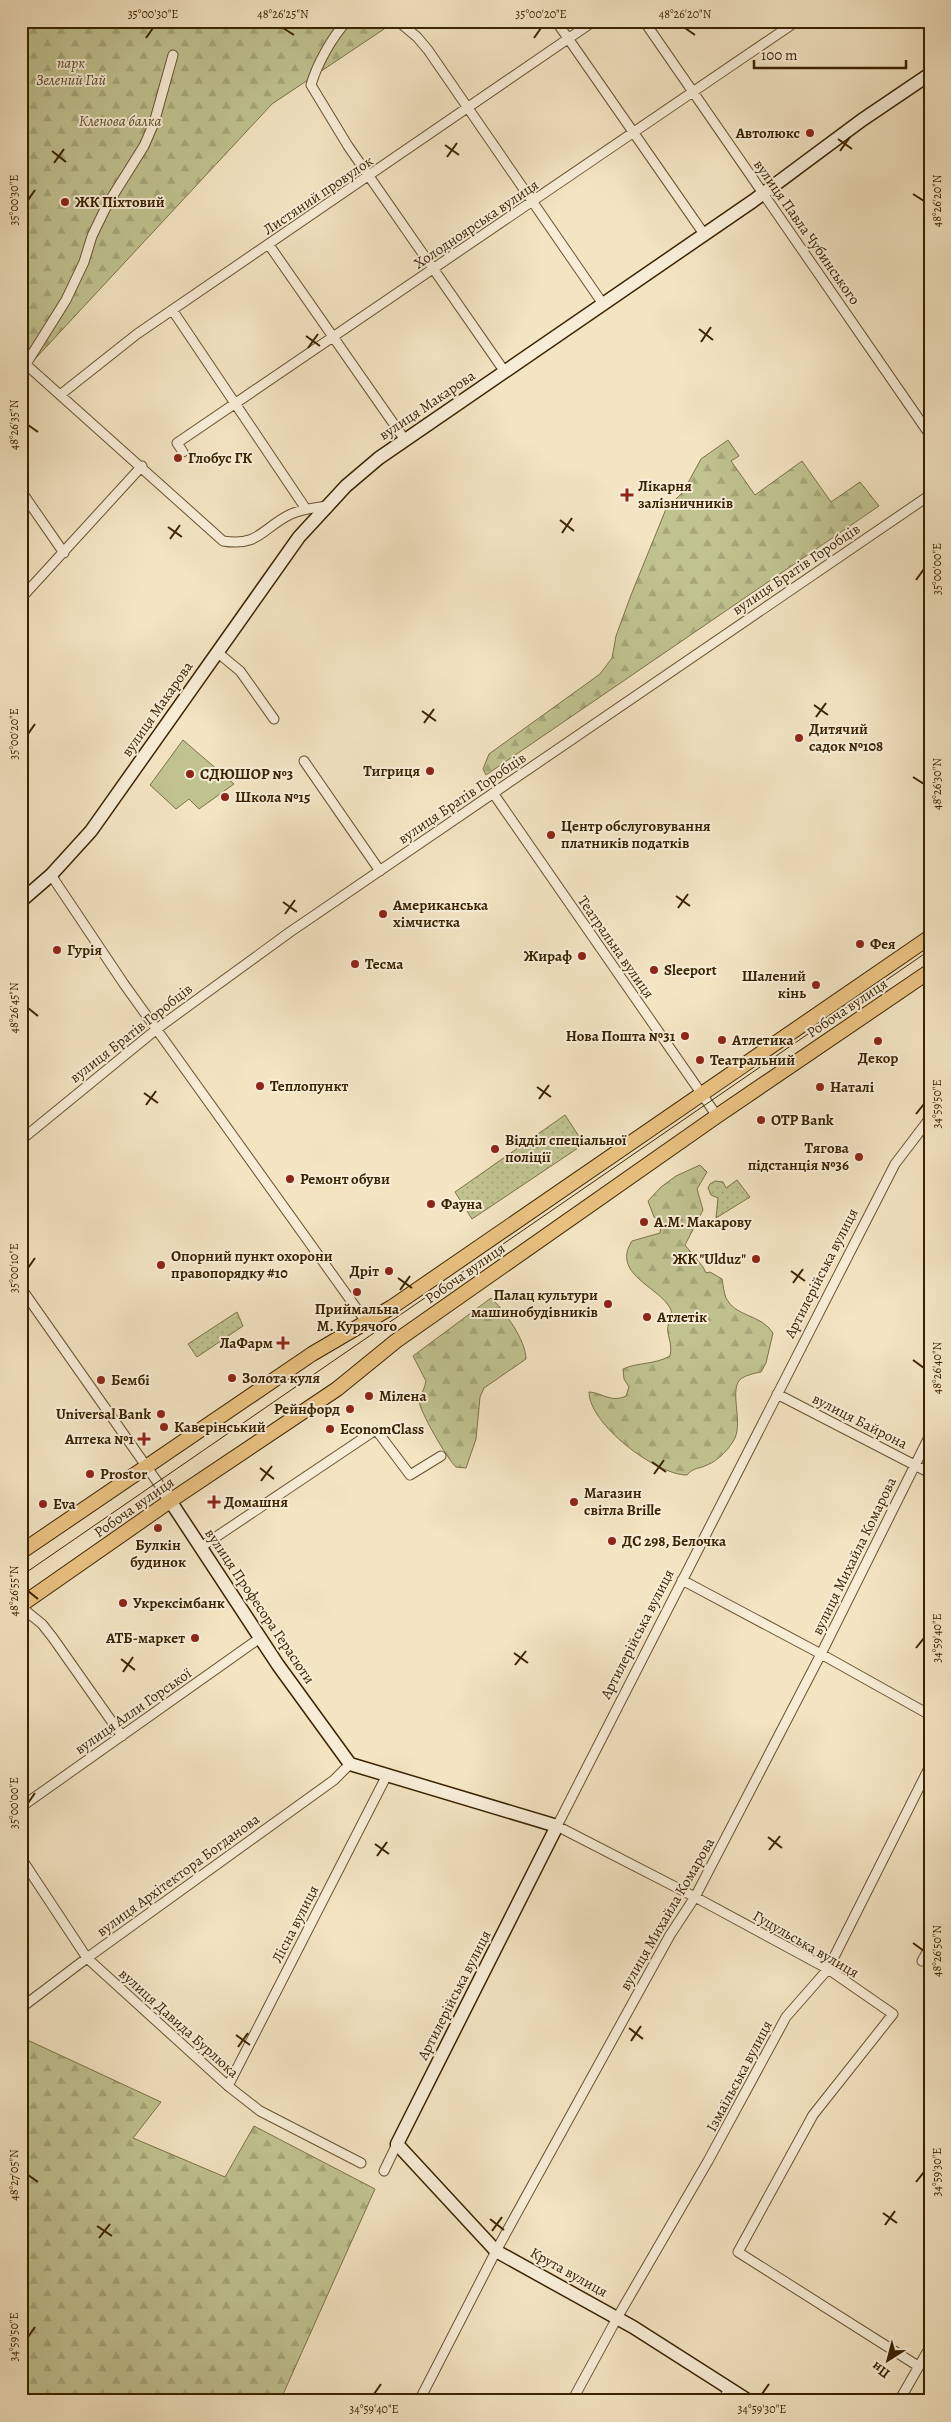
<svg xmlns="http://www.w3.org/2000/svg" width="951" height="2422" viewBox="0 0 951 2422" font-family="Alegreya,serif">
  <defs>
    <pattern id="grass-dots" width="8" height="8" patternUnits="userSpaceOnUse" patternTransform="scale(1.25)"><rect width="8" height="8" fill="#c0c290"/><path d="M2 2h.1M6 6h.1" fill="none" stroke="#a6a67a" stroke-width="1.8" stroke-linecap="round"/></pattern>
    <pattern id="forest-firs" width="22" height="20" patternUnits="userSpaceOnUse" patternTransform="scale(1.25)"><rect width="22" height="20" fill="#c0c290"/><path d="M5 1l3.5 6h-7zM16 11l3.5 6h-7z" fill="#a6a67a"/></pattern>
  </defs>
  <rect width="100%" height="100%" fill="#f3e4c2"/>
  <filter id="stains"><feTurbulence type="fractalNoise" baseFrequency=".004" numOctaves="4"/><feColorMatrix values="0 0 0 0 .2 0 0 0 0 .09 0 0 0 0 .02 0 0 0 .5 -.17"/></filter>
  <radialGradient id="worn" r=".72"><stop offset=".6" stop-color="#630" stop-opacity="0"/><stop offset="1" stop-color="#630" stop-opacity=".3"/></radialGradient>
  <path fill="url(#grass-dots)" stroke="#7d7248" d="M 565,1115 L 584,1144 L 472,1219 L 455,1192 Z
    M 737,1180 L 750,1197 L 716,1218 L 718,1198 L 711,1195 L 708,1188 L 710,1184 L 715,1181 L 723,1182 L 726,1188 Z
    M 237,1312 L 243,1326 L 197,1357 L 188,1344 Z"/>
  <path fill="url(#forest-firs)" stroke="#7d7248" d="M 21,21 L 396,21 L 272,104 L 21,374 Z
    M 728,440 L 739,456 L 731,461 L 755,495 L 802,461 L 831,502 L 860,482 L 879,506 L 486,775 L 483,769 L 489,754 L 600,674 L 612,658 L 616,636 L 631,595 L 666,509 L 683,492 L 701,459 Z
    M 700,1165 L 707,1172 L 697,1189 L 703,1210 L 685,1245 L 703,1267 L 706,1273 L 710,1272 L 722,1279 C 723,1285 724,1293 726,1298 C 735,1317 761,1314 773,1333 L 766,1363 L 761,1372 C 755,1373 747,1375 742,1378 C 728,1387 743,1420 735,1438 C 730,1448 718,1461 707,1465 C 699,1469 694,1467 687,1475 C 656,1475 589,1424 589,1392 C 603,1393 611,1403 626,1396 L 629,1387 L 624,1379 L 623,1369 C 638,1362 654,1365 670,1356 C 673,1343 666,1334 668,1326 C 669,1320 674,1314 670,1308 C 658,1286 611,1274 632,1241 L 660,1233 L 661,1224 L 654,1217 L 648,1201 L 661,1187 L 676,1176 Z
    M 491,1298 C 505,1311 526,1341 526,1359 L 484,1388 L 480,1397 L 476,1439 L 466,1468 L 456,1467 C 448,1460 418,1409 419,1400 C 421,1394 425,1388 426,1381 L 413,1356 Z
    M 21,2037 L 161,2102 L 133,2138 L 225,2177 L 254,2126 L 375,2189 L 280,2401 L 21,2401 Z"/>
  <path fill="#c0c290" stroke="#7d7248" d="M 183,740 L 234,784 L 199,809 L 189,799 L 176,809 L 150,785 Z"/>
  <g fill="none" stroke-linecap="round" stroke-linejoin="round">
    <defs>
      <path id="street" d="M 347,21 C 332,37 317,64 311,85 L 348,146 L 505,372
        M 398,21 L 417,37 L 428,50 L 603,304
        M 556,21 L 704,234
        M 644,21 L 930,435
        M 269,245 L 405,440
        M 173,311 L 306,509
        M 21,360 L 223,541 C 259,547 262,528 291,514 C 302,509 314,508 326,506
        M 26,364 L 66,300 L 84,262 L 92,236 L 107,205 L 144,146 L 154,123 L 173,55
        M 60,395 L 137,334 L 594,21
        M 183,452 L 177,443 L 797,21
        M 21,491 L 64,553
        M 21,595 L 24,595 L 142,466
        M 217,652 L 240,671 L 274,719
        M 304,761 L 380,871
        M 493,793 L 717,1116
        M 51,875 L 124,984 L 367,1323
        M 21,1140 L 158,1028 L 290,932 L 930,495
        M 21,1288 L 163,1490
        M 777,1394 L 930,1473
        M 201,1547 L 374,1431 L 377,1431 L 410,1475 L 441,1456
        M 682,1580 L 821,1654 L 930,1715
        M 21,1607 L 42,1624 L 53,1638 L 122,1736
        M 21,1807 L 260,1638
        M 21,1858 L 87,1958 L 228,2086 L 260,2111 L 361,2163
        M 922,1961 L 930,1947
        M 21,2008 L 87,1958 L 334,1780 L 350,1764
        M 228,2086 L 387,1775
        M 384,2171 L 397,2144
        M 918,2366 L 738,2252 L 813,2115 L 893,2014 L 828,1969 L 695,1897 L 557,1826 L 895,1164 L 930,1118
        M 419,2401 L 496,2251 L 670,1935 L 695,1897 L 821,1654 L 930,1435
        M 572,2401 L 617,2318 L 708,2161 L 786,2017 L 828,1969 L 930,1766
        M 723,2401 L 729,2388
        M 899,2401 L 930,2347"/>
      <path id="secondary" d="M 21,901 L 51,875 L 91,831 L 299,537 L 346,486 L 379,458 L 753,201 L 862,120 L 930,74
        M 163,1490 L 278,1665 L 350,1764 L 557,1826 L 397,2144 L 496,2251 L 633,2327 L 749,2401"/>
      <path id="primary" d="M 21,1552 L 312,1354 L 392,1307 L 930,937
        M 21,1605 L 170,1501 L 337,1389 L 396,1341 L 717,1116 L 930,971"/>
    </defs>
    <use href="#street" stroke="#685330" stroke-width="11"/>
    <use href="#secondary" stroke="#3a2300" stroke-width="15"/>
    <use href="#primary" stroke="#3a2300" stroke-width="16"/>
    <use href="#street" stroke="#f7edd7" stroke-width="9"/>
    <use href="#secondary" stroke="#f7edd7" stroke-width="12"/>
    <use href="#primary" stroke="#eac281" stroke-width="14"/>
    <path stroke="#3a2300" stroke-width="1" d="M 21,1576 L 930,950"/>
  </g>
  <path fill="none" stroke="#3a2300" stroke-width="2" d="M 283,28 L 294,35M 685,28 L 695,35M 146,38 L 153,28M 534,38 L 541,28M 838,139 L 852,149M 445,145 L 459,155M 52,151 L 66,162M 840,151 L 850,137M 447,157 L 457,143M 54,163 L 64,149M 913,194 L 924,201M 28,200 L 35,190M 699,329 L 713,340M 306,336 L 320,346M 701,342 L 711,327M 308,348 L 318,334M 28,425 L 38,432M 560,520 L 574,531M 168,527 L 182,537M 562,533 L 572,518M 170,539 L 180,525M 916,580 L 924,569M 814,705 L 828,715M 422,711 L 436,721M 816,717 L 826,703M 424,723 L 434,709M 28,734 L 35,724M 913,777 L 924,784M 676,896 L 690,906M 283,902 L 297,912M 678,908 L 688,894M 285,914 L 295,900M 28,1008 L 38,1016M 537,1087 L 551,1097M 144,1093 L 158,1103M 539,1099 L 549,1085M 146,1105 L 156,1091M 916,1114 L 924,1104M 28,1268 L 35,1258M 791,1271 L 805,1281M 398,1278 L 412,1288M 793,1283 L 803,1269M 400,1290 L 410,1276M 913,1360 L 924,1368M 652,1462 L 666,1472M 260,1468 L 274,1479M 654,1474 L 664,1460M 261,1481 L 272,1466M 28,1591 L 38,1599M 916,1648 L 924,1638M 514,1653 L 528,1663M 121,1659 L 135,1670M 515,1665 L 526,1651M 123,1672 L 133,1657M 28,1803 L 35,1793M 768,1837 L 782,1848M 375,1844 L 389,1854M 769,1850 L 780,1836M 377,1856 L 387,1842M 913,1943 L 924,1951M 629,2028 L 643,2039M 236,2035 L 250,2045M 631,2041 L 641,2026M 238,2047 L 248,2033M 28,2175 L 38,2182M 916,2182 L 924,2172M 883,2213 L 897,2223M 490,2219 L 504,2230M 885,2225 L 895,2211M 97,2226 L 112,2236M 492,2231 L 502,2217M 99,2238 L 110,2224M 28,2337 L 35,2327M 374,2394 L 381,2384M 762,2394 L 769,2384"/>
  <g fill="#8f2418" stroke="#f7edd7" stroke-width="2">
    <circle cx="810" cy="133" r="5"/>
    <circle cx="65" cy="202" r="5"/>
    <circle cx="178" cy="458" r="5"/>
    <path d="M624.5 487.5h5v5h5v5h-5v5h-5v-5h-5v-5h5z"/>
    <circle cx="799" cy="738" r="5"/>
    <circle cx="430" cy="771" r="5"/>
    <circle cx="190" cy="774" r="5"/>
    <circle cx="225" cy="797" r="5"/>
    <circle cx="551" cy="835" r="5"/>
    <circle cx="383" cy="914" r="5"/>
    <circle cx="860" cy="944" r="5"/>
    <circle cx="57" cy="950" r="5"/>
    <circle cx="582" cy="956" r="5"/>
    <circle cx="355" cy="964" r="5"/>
    <circle cx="654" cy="970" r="5"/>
    <circle cx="816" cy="985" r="5"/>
    <circle cx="685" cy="1036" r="5"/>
    <circle cx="722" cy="1040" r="5"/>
    <circle cx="878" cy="1041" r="5"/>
    <circle cx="700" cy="1060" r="5"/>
    <circle cx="260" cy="1086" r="5"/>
    <circle cx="820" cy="1087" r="5"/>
    <circle cx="761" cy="1120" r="5"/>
    <circle cx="495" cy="1149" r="5"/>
    <circle cx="859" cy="1157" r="5"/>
    <circle cx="290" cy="1179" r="5"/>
    <circle cx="431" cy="1204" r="5"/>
    <circle cx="644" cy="1222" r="5"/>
    <circle cx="756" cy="1259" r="5"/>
    <circle cx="161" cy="1265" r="5"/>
    <circle cx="389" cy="1271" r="5"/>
    <circle cx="357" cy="1292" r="5"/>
    <circle cx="608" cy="1304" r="5"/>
    <circle cx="647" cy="1317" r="5"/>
    <path d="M280.5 1335.5h5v5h5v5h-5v5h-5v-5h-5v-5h5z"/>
    <circle cx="232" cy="1378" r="5"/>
    <circle cx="101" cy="1380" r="5"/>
    <circle cx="369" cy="1396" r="5"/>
    <circle cx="350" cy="1409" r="5"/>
    <circle cx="161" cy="1414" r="5"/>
    <circle cx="164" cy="1427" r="5"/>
    <circle cx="330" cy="1429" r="5"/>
    <path d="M141.5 1431.5h5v5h5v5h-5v5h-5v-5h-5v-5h5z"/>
    <circle cx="90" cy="1474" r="5"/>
    <path d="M211.5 1494.5h5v5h5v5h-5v5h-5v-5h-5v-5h5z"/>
    <circle cx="574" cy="1502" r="5"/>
    <circle cx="43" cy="1504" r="5"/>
    <circle cx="158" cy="1528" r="5"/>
    <circle cx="612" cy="1541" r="5"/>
    <circle cx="123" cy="1603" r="5"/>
    <circle cx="195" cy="1638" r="5"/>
  </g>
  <g text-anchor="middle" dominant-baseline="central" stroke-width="4" stroke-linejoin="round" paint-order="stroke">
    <g font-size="15" font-style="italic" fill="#5c4b24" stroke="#f7edd7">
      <text x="71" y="63">парк<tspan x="71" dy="17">Зелений Гай</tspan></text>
      <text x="120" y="121">Кленова балка</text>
    </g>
    <g font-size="15" font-weight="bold" fill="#3a2300" stroke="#f7edd7" text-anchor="start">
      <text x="800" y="133" text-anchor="end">Автолюкс</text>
      <text x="75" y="202">ЖК Піхтовий</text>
      <text x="188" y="458">Глобус ГК</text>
      <text x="638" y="486">Лікарня<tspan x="638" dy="17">залізничників</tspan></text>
      <text x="809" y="729">Дитячий<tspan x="809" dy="17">садок №108</tspan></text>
      <text x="420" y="771" text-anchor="end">Тигриця</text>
      <text x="200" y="774">СДЮШОР №3</text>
      <text x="235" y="797">Школа №15</text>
      <text x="561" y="826">Центр обслуговування<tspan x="561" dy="17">платників податків</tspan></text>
      <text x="393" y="905">Американська<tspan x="393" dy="17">хімчистка</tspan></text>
      <text x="870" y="944">Фея</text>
      <text x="67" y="950">Гурія</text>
      <text x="572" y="956" text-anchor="end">Жираф</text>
      <text x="365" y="964">Тесма</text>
      <text x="664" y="970">Sleeport</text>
      <text x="806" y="976" text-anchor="end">Шалений<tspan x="806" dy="17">кінь</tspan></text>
      <text x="675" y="1036" text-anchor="end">Нова Пошта №31</text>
      <text x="732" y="1040">Атлетика</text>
      <text x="878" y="1058" text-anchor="middle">Декор</text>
      <text x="710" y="1060">Театральний</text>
      <text x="270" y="1086">Теплопункт</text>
      <text x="830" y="1087">Наталі</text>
      <text x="771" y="1120">OTP Bank</text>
      <text x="505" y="1140">Відділ спеціальної<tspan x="505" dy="17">поліції</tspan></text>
      <text x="849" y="1148" text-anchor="end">Тягова<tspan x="849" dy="17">пiдстанцiя №36</tspan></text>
      <text x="300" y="1179">Ремонт обуви</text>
      <text x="441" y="1204">Фауна</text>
      <text x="654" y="1222">А.М. Макарову</text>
      <text x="171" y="1256">Опорний пункт охорони<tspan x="171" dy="17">правопорядку #10</tspan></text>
      <text x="746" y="1259" text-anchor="end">ЖК "Ulduz"</text>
      <text x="379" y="1271" text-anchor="end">Дріт</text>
      <text x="598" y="1295" text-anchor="end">Палац культури<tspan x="598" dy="17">машинобудівників</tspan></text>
      <text x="357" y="1309" text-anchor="middle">Приймальна<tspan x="357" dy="17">М. Курячого</tspan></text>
      <text x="657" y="1317">Атлетік</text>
      <text x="273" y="1343" text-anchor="end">ЛаФарм</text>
      <text x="242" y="1378">Золота куля</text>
      <text x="111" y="1380">Бембі</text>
      <text x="379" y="1396">Мілена</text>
      <text x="340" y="1409" text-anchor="end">Рейнфорд</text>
      <text x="151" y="1414" text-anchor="end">Universal Bank</text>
      <text x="174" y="1427">Каверінський</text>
      <text x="340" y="1429">EconomClass</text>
      <text x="134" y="1439" text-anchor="end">Аптека №1</text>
      <text x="100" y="1474">Prostor</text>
      <text x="584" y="1493">Магазин<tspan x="584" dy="17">світла Brille</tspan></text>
      <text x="224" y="1502">Домашня</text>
      <text x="53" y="1504">Eva</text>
      <text x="622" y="1541">ДС 298, Белочка</text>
      <text x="158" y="1545" text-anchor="middle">Булкін<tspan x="158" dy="17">будинок</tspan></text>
      <text x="133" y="1603">Укрексімбанк</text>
      <text x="185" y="1638" text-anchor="end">АТБ-маркет</text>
    </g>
    <g font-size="15" fill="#3a2300" stroke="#f7edd7">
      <text transform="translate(318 195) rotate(-34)">Листяний провулок</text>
      <text transform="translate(476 224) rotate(-34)">Холодноярська вулиця</text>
      <text transform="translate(807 232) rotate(55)">вулиця Павла Чубинського</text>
      <text transform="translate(427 405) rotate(-34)">вулиця Макарова</text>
      <text transform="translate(796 569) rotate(-34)">вулиця Братів Горобців</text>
      <text transform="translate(157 709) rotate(-55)">вулиця Макарова</text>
      <text transform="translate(462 798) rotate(-34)">вулиця Братів Горобців</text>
      <text transform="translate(616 947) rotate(55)">Театральна вулиця</text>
      <text transform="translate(847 1008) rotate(-34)">Робоча вулиця</text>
      <text transform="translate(131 1033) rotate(-38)">вулиця Братів Горобців</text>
      <text transform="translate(465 1273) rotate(-35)">Робоча вулиця</text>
      <text transform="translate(821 1273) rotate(-63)">Артилерійська вулиця</text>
      <text transform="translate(860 1421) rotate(27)">вулиця Байрона</text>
      <text transform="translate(134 1507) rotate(-35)">Робоча вулиця</text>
      <text transform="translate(854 1556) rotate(-64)">вулиця Михайла Комарова</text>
      <text transform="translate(260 1606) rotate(56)">вулиця Професора Герасюти</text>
      <text transform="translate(637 1634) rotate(-63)">Артилерійська вулиця</text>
      <text transform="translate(133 1711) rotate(-35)">вулиця Алли Горської</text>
      <text transform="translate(178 1875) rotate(-36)">вулиця Архітектора Богданова</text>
      <text transform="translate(667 1914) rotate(-60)">вулиця Михайла Комарова</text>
      <text transform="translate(295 1924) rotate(-63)">Лісна вулиця</text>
      <text transform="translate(806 1944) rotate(30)">Гуцульська вулиця</text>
      <text transform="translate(454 1995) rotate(-63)">Артилерійська вулиця</text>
      <text transform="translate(179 2023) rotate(42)">вулиця Давида Бурлюка</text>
      <text transform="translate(739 2076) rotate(-62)">Ізмаїльська вулиця</text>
      <text transform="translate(569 2272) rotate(29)">Крута вулиця</text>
    </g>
  </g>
  <rect width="951" height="2422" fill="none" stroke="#f3e4c2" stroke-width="55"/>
  <g transform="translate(888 2360) rotate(216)" stroke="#f7edd7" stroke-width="4" paint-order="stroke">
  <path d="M0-4L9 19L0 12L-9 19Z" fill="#3a2300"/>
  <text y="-8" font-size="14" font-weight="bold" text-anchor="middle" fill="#3a2300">Пн</text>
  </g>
  <path d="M754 60v8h152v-8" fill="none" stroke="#3a2300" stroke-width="2.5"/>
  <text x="761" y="60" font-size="15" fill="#3a2300" stroke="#f7edd7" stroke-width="4" paint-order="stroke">100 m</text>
  <rect x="28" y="28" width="896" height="2366" fill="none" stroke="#3a2300" stroke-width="2"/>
  <g font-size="12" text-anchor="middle" fill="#3a2300">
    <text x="153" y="18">35°00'30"E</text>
    <text x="283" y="18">48°26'25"N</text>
    <text x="541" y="18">35°00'20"E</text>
    <text x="685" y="18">48°26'20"N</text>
    <text transform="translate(14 200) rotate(-90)" y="4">35°00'30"E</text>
    <text transform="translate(937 201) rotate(-90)" y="4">48°26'20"N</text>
    <text transform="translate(14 425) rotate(-90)" y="4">48°26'35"N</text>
    <text transform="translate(937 569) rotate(-90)" y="4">35°00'00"E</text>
    <text transform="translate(14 734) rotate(-90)" y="4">35°00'20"E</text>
    <text transform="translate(937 784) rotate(-90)" y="4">48°26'30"N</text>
    <text transform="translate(14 1008) rotate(-90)" y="4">48°26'45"N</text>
    <text transform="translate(937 1104) rotate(-90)" y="4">34°59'50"E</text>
    <text transform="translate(14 1268) rotate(-90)" y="4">35°00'10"E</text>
    <text transform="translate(937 1368) rotate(-90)" y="4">48°26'40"N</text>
    <text transform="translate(14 1591) rotate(-90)" y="4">48°26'55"N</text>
    <text transform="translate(937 1638) rotate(-90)" y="4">34°59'40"E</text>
    <text transform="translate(14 1803) rotate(-90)" y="4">35°00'00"E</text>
    <text transform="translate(937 1951) rotate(-90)" y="4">48°26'50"N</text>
    <text transform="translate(937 2172) rotate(-90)" y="4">34°59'30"E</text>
    <text transform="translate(14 2175) rotate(-90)" y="4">48°27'05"N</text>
    <text transform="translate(14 2337) rotate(-90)" y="4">34°59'50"E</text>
    <text x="374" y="2413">34°59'40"E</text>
    <text x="762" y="2413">34°59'30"E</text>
  </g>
  <rect width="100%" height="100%" filter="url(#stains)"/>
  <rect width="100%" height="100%" fill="url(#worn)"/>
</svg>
